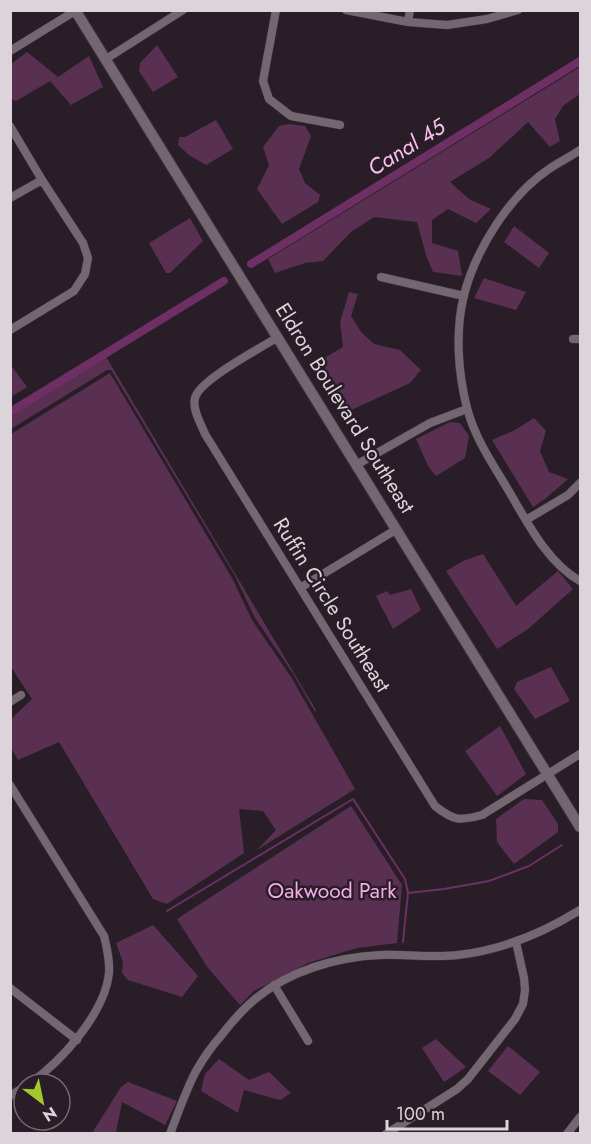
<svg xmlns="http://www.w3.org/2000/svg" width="591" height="1144" viewBox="0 0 591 1144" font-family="Jost,sans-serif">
  <rect width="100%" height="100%" fill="#291e27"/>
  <path fill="#593052" d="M 157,45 L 178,77 L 153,92 L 139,71 L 140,63 Z
    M 27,52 L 58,77 L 89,56 L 103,87 L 71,105 L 50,81 L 16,101 L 11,99 L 11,64 Z
    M 580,67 L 580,94 L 563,106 L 555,119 L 560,141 L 550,147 L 528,122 L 489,158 L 450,182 L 469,199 L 491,209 L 476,223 L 448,209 L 432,220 L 432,243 L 458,251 L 462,276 L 433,272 L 426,255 L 417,222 L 374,217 L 351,232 L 323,261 L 305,263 L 275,273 L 268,259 Z
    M 216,120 L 233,149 L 206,165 L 189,155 L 178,145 L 179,137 L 185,137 Z
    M 289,124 L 305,126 L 311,136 L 299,169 L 305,183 L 320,195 L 318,202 L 282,224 L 257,189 L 269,165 L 263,147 L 279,126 Z
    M 190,218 L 203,241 L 170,273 L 166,273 L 149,243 Z
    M 514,226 L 549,253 L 539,268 L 504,242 Z
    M 484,278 L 526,292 L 516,310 L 474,298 Z
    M 349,292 L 358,294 L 351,316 L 361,332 L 374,344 L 400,350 L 421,370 L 410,383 L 347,412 L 321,360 L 343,347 L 340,322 Z
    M 105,355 L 316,710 L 315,712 L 294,675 L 255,618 L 235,576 L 111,370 L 107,370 L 11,429 L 11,411 Z
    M 10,364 L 27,387 L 11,397 L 10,397 Z
    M 110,373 L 232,578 L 252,620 L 291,677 L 355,789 L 257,850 L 276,830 L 263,811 L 239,809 L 244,853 L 167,904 L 153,899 L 59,742 L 18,760 L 11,748 L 11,719 L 32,699 L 11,667 L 11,434 Z
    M 534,418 L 546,431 L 540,451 L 549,472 L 568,479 L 545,499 L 533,507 L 492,440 L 515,430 Z
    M 450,422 L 460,423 L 469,436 L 465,458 L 436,476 L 428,466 L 416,439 Z
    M 483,554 L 516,606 L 558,571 L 573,589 L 528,629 L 497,649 L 446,571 L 463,561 Z
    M 411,589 L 421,610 L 393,629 L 376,596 L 387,591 L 390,595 Z
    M 551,667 L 570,701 L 535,719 L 514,689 L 517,682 Z
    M 500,726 L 526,774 L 497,796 L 465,751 Z
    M 524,799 L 542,800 L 558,824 L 558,832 L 514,864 L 497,842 L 496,819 Z
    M 351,806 L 402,885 L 397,943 L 357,948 L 308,963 L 254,991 L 240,1005 L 208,968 L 177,919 Z
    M 153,925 L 198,976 L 182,997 L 128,980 L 122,973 L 123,962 L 116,943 Z
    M 436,1039 L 466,1067 L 444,1082 L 422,1048 Z
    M 508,1046 L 540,1072 L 520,1095 L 488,1071 Z
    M 219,1059 L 249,1080 L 269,1072 L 291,1093 L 280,1100 L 244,1090 L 238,1113 L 201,1091 L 205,1074 Z
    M 128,1082 L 177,1101 L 165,1125 L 122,1102 L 116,1132 L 118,1133 L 92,1133 L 121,1087 Z"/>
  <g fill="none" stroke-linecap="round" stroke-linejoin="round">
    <path stroke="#6d2f64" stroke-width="2" d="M 408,893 L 444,889 L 489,881 L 529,866 L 562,845
      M 167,911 L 353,799 L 405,879 L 408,893 L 403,942"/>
    <path stroke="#6d2f64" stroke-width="8" d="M 251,264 L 580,61
      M 10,412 L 224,281"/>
    <defs>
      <path id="street" d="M 276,10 L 263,81 L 269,99 L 291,116 L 340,125
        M 346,10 L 408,22 L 447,25 L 487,19 L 518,10
        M 408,22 L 410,10
        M 10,51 L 75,11
        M 106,59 L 183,10
        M 10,126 L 42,180 L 83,243 L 88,258 L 85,274 L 74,291 L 10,330
        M 580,150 C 570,157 559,162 549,169 C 509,196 476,249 464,295 C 455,331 458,373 467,408 C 475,439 494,466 510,493 C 528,524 548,563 580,581
        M 10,198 L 42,180
        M 381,277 L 464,296
        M 278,337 C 261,348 199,380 195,398 C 192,409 201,424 205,434 L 435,806 C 454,821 459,821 482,815 L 580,754
        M 573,339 L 580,339
        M 356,465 L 430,423 L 467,409
        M 526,520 L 568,495 L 580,483
        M 300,588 L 397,529
        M 10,702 L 21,695
        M 10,785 L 104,936 C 107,948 110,961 109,973 C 105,1013 61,1062 29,1084
        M 274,985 L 308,1041
        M 10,988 L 77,1040
        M 10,1096 L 24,1087
        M 170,1134 C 178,1113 186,1090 196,1071 C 203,1059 211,1047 220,1037 C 230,1024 241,1011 254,1000 C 288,971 336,957 380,955 C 406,954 432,958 458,955 C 502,950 543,933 580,910
        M 386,1134 L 457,1089 L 468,1079 L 515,1019 L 523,1004 L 525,990 L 524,978 L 516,942
        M 567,1134 L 580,1117"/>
      <path id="secondary" d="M 75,10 L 580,827"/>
    </defs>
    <use href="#street" stroke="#423940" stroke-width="9"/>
    <use href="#secondary" stroke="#423940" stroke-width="12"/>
    <use href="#street" stroke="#746771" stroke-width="8"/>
    <use href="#secondary" stroke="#746771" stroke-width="10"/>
  </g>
  <g text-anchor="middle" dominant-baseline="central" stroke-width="5" stroke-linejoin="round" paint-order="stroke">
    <g font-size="21" fill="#dcd4da" stroke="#291e27">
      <text transform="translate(345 408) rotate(58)">Eldron Boulevard Southeast</text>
      <text transform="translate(332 605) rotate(58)">Ruffin Circle Southeast</text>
    </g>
    <g font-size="21" fill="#f6ace8" stroke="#291e27">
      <text x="332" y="891">Oakwood Park</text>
    </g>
    <g font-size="22" font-style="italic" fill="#f8c0ed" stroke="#291e27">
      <text transform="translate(406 147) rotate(-32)">Canal 45</text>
    </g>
  </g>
  <rect width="591" height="1144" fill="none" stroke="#dcd4da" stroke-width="24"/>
  <g transform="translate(42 1102) rotate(148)"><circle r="28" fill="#291e27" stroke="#71676f" stroke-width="1.5"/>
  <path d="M0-4.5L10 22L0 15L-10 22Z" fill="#a1c929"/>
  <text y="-9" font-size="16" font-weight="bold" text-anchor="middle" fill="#dcd4da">N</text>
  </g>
  <path d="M387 1120v9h120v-9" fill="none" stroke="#dcd4da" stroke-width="3"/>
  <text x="396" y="1120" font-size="18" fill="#dcd4da" stroke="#291e27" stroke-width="4.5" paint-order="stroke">100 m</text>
</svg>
